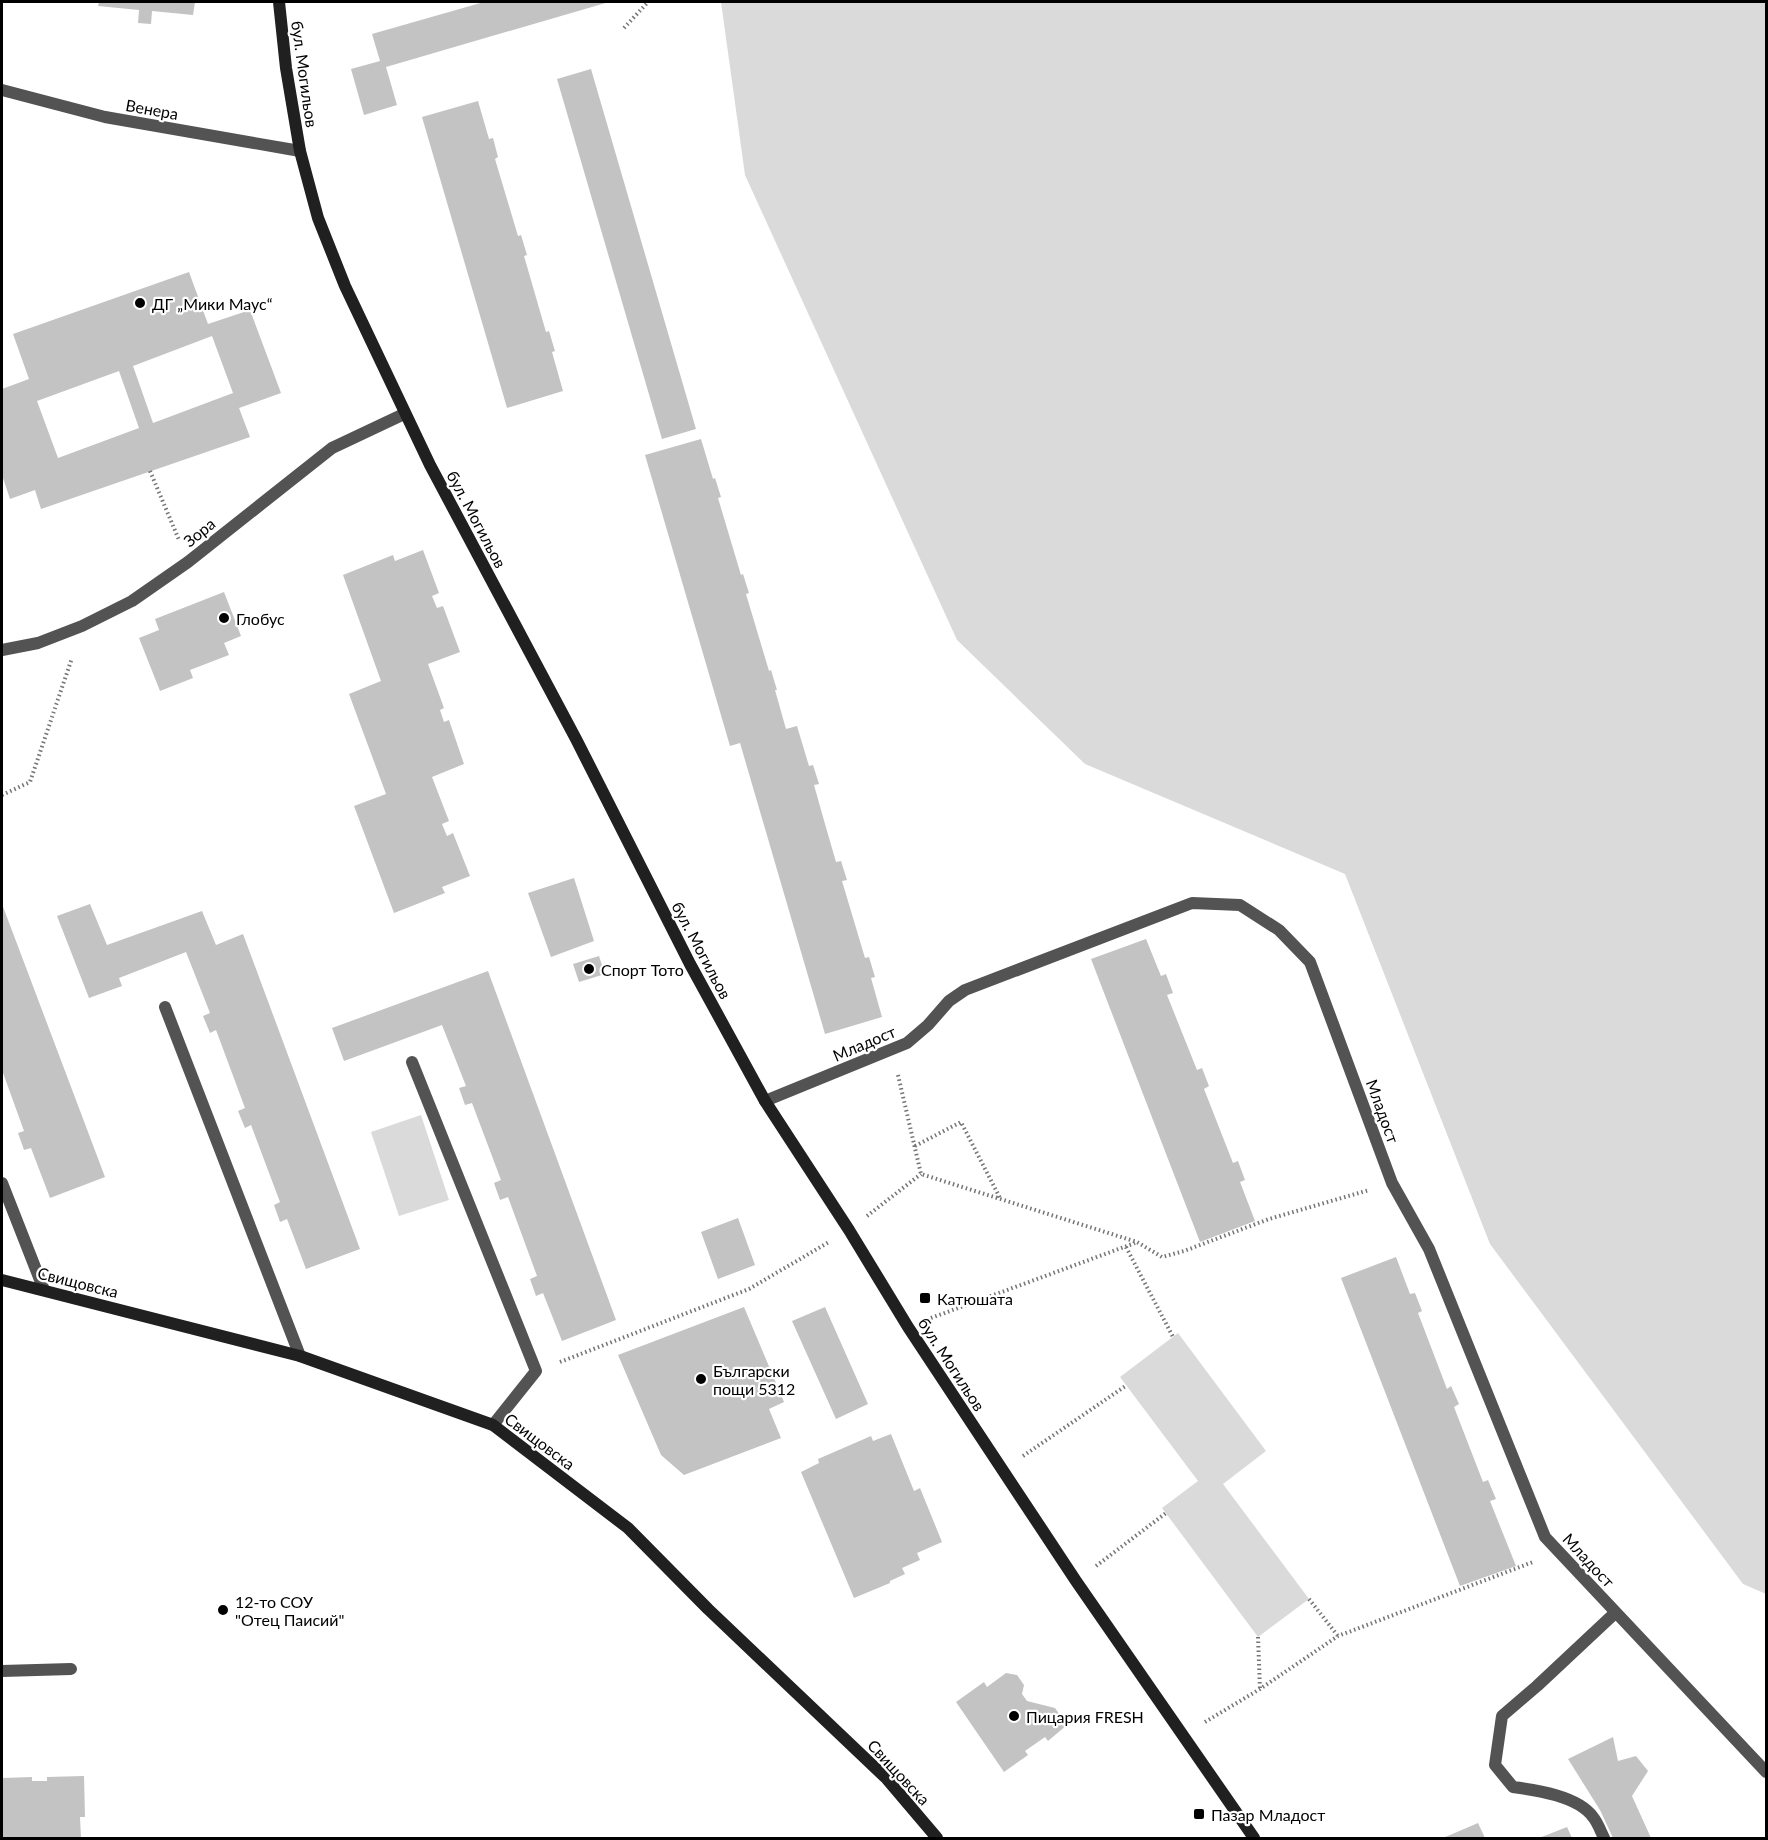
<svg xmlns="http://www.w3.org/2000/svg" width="1768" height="1840" viewBox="0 0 1768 1840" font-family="Lato,sans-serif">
  <rect width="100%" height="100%" fill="#fff"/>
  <path fill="#dadada" d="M 721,2 L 1766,2 L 1766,1594 L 1743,1584 L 1490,1244 L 1345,874 L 1085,764 L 957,640 L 745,175 Z
    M 421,1115 L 449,1200 L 399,1216 L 371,1132 Z
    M 1178,1333 L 1266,1451 L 1223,1484 L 1309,1599 L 1258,1637 L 1162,1508 L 1198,1481 L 1120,1377 Z"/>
  <path fill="#c3c3c3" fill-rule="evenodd" d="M 99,2 L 195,2 L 193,15 L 152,11 L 151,24 L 138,23 L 139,10 L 98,6 Z
    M 484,2 L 609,2 L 386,67 L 397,105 L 364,115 L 351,69 L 380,61 L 372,34 Z
    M 591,69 L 696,429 L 662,439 L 557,79 Z
    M 478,101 L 489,139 L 493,138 L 498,157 L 495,159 L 518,236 L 521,235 L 527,255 L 524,256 L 546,332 L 549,331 L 555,351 L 552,352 L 563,391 L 507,408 L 422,117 Z
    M 189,272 L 208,324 L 250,310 L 281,393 L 239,408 L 250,437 L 41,509 L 35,490 L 10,499 L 2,475 L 2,389 L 29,379 L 13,334 ZM 212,336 L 233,393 L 153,423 L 133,366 ZM 119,371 L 139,428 L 58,458 L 37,401 Z
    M 701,439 L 713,479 L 715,478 L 721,497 L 718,498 L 741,575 L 743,574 L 749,593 L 746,594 L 769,671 L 771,670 L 777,690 L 775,690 L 786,729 L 797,726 L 809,766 L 813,765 L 819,784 L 814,785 L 825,824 L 836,862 L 841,861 L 847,880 L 842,881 L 865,958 L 869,957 L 875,977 L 871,978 L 882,1017 L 825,1034 L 740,743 L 730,746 L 645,455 Z
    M 423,550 L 439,593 L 432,596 L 437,608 L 443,606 L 460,652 L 428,664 L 444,708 L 440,710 L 444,722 L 449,720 L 464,764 L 432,777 L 449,821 L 442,824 L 447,836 L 453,833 L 470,876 L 442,887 L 445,893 L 394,913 L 354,806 L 386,794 L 349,694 L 381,681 L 343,575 L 393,555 L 395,561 Z
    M 224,592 L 241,636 L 224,643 L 229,655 L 190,670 L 193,678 L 160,691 L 139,638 L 159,630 L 155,619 Z
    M 574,878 L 594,941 L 551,957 L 528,893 Z
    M 2,904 L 105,1177 L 50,1198 L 31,1148 L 24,1150 L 18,1133 L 24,1131 L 2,1070 Z
    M 90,904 L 107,945 L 202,911 L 216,945 L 243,934 L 360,1249 L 306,1269 L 287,1219 L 280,1222 L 274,1205 L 280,1202 L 251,1125 L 245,1128 L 238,1111 L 245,1108 L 216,1030 L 210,1033 L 203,1016 L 210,1013 L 186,952 L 119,978 L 122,986 L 89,998 L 57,916 Z
    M 1146,939 L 1161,976 L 1166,974 L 1173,993 L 1167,995 L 1197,1070 L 1202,1068 L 1209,1086 L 1204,1089 L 1233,1163 L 1238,1161 L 1245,1180 L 1240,1182 L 1255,1221 L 1200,1242 L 1091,959 Z
    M 599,956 L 605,974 L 579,982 L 573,964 Z
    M 488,971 L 616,1320 L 562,1341 L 543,1293 L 536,1296 L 530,1279 L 537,1276 L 508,1197 L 500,1200 L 494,1183 L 501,1180 L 472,1103 L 465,1105 L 459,1088 L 466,1086 L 442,1025 L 344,1061 L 332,1028 Z
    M 738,1218 L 755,1265 L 718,1279 L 701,1232 Z
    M 1396,1257 L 1410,1294 L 1415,1293 L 1422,1311 L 1418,1313 L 1447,1389 L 1451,1386 L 1459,1404 L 1454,1407 L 1483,1482 L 1488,1480 L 1496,1499 L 1490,1501 L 1516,1566 L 1460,1586 L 1341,1278 Z
    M 744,1307 L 784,1402 L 769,1409 L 781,1438 L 684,1475 L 661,1455 L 618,1355 Z
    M 825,1307 L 868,1404 L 836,1419 L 792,1321 Z
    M 891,1434 L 914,1491 L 920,1488 L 942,1542 L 917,1553 L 920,1560 L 902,1568 L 905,1574 L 890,1581 L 890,1583 L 854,1598 L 801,1472 L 819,1463 L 818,1459 L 871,1436 L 873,1441 Z
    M 1006,1673 L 1017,1675 L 1024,1685 L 1022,1694 L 1027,1701 L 1055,1708 L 1067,1725 L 1048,1741 L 1045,1737 L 1025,1751 L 1028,1755 L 1004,1772 L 956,1702 L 984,1682 L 987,1687 Z
    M 1613,1737 L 1618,1761 L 1636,1756 L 1648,1771 L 1632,1796 L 1651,1838 L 1613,1838 L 1600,1810 L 1568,1759 Z
    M 84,1776 L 85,1817 L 80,1817 L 81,1838 L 2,1838 L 2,1778 L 32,1777 L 32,1781 L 47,1781 L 47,1777 Z
    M 1478,1823 L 1485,1838 L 1443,1838 Z
    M 1567,1827 L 1572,1838 L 1539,1838 Z"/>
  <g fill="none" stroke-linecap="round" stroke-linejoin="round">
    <path stroke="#757575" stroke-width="4" stroke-dasharray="1.5 3" stroke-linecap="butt" d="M 624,28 L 648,2
      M 150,471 L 179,540
      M 2,795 L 30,782 L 72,658
      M 898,1075 L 921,1174 L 1137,1242 L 1162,1257 L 1184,1251 L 1269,1219 L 1369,1190
      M 915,1146 L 961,1122 L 1000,1198
      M 867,1216 L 921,1174
      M 1126,1247 L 1173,1337
      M 931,1318 L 1135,1243
      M 560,1362 L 749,1289 L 829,1242
      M 1023,1456 L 1127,1385
      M 1096,1566 L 1166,1513
      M 1309,1599 L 1338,1636
      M 1258,1637 L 1260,1689
      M 1205,1722 L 1260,1689 L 1338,1636 L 1533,1562"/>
    <path stroke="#535353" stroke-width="12" d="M 165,1007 L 300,1356
      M 412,1062 L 536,1371 L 493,1425
      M 2,1183 L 44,1290
      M 2,1671 L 71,1669
      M 1604,1838 C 1601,1832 1598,1823 1593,1817 C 1578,1796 1536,1790 1513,1787 L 1495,1765 L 1502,1716 L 1537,1686 L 1615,1613"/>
    <path stroke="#535353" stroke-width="12" d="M 2,90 L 105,117 L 300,151
      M 2,650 L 38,643 L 82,626 L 132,601 L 188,562 L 332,448 L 404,414
      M 765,1101 L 907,1043 L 928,1025 L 949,1001 L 965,990 L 1192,903 L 1240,905 L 1279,930 L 1310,962 L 1392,1183 L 1429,1249 L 1545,1537 L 1766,1772"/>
    <path stroke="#202020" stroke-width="12" d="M 279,2 L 286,68 L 300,151 L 318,218 L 345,286 L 430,465 L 576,739 L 690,964 L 765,1101 L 849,1230 L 908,1327 L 1076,1581 L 1254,1838
      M 2,1280 L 300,1356 L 493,1425 L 628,1528 L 708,1609 L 887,1779 L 937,1838"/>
  </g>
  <g fill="#000" stroke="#fff" stroke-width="2">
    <circle cx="140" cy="303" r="6"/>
    <circle cx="224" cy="618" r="6"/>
    <circle cx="589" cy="969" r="6"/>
    <rect x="919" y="1292" width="12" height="12" rx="3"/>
    <circle cx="701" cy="1379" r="6"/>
    <circle cx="223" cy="1610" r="6"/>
    <circle cx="1014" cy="1716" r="6"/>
    <rect x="1193" y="1808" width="12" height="12" rx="3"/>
  </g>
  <g text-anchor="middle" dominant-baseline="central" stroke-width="4.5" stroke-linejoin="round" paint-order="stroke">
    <g font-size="16" fill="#000" stroke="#fff">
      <text transform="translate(305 74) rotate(82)">бул. Могильов</text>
      <text transform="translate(152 109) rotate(10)">Венера</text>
      <text transform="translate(477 519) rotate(62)">бул. Могильов</text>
      <text transform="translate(199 532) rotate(-39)">Зора</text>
      <text transform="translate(702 950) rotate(62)">бул. Могильов</text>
      <text transform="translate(864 1043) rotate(-23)">Младост</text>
      <text transform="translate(1383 1111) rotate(70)">Младост</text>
      <text transform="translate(78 1282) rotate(14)">Свищовска</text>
      <text transform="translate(952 1364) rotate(57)">бул. Могильов</text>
      <text transform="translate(540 1441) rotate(37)">Свищовска</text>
      <text transform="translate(1589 1560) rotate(47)">Младост</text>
      <text transform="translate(899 1772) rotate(47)">Свищовска</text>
    </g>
    <g font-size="16" fill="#000" stroke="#fff" text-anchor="start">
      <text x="152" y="303">ДГ „Мики Маус“</text>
      <text x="236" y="618">Глобус</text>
      <text x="601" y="969">Спорт Тото</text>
      <text x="937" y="1298">Катюшата</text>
      <text x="713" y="1370">Български<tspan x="713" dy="18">пощи 5312</tspan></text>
      <text x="235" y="1601">12-то СОУ<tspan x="235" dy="18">"Отец Паисий"</tspan></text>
      <text x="1026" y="1716">Пицария FRESH</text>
      <text x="1211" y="1814">Пазар Младост</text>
    </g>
  </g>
  <rect width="1768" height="1840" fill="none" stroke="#000000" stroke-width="6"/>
</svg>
